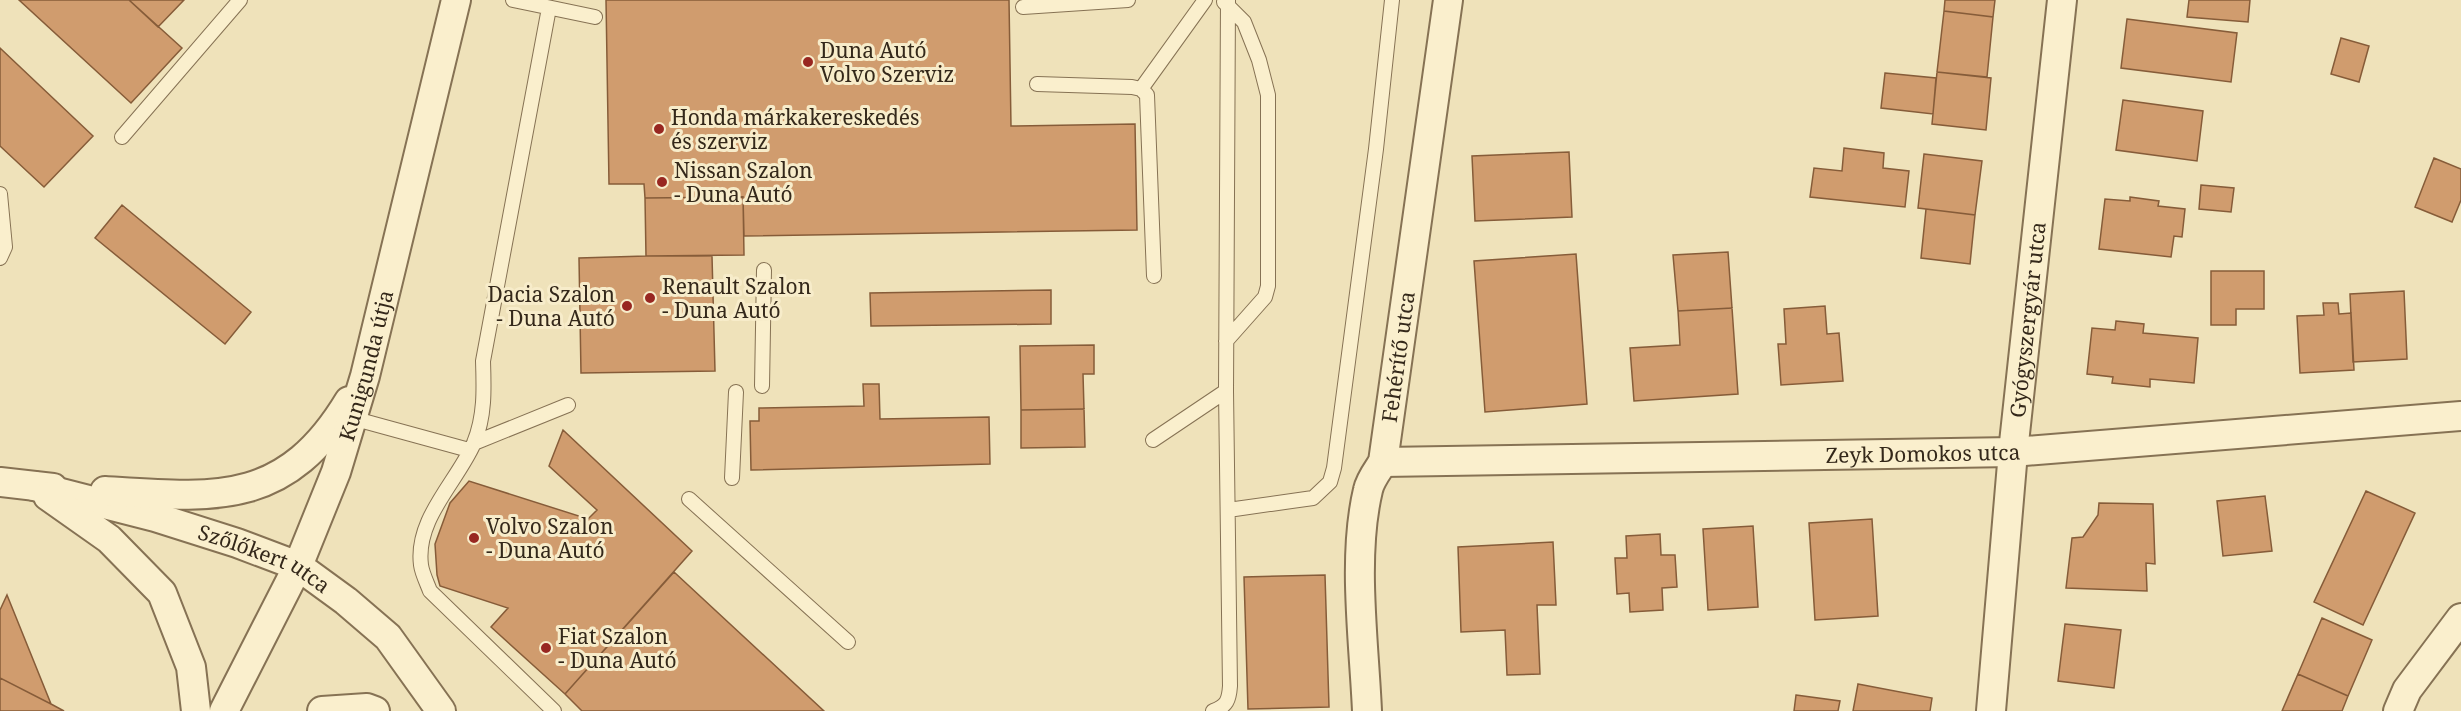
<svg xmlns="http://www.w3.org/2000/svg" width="2461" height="711" viewBox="0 0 2461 711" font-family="'Noto Serif',serif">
  <rect width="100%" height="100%" fill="#efe2ba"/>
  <path fill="#d09c6e" stroke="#865c39" stroke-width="1.5" d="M 19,0 L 129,0 L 182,48 L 131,103 Z
    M 129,0 L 184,0 L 158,27 Z
    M 606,0 L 1009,0 L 1011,126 L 1135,124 L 1137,230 L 744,236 L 743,197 L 645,198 L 644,184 L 609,184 Z
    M 1945,0 L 1995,0 L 1993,17 L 1944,11 Z
    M 2189,0 L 2250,0 L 2248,22 L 2187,17 Z
    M 1944,11 L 1993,17 L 1987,77 L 1937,72 Z
    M 2127,19 L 2237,33 L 2231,82 L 2121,68 Z
    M 2341,38 L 2369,46 L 2359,82 L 2331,74 Z
    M 0,48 L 93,136 L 44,187 L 0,146 Z
    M 1937,72 L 1991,78 L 1986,130 L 1932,124 Z
    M 1885,73 L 1936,78 L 1933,114 L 1881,108 Z
    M 2123,100 L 2203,111 L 2197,161 L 2116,150 Z
    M 1844,148 L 1884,153 L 1883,168 L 1909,171 L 1905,207 L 1810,197 L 1814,168 L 1842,171 Z
    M 1569,152 L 1572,217 L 1475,221 L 1472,156 Z
    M 1924,154 L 1982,161 L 1975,215 L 1918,208 Z
    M 2434,158 L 2461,169 L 2461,200 L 2452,222 L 2415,207 Z
    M 2201,185 L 2234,188 L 2231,212 L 2199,209 Z
    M 743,197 L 744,255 L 646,256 L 645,198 Z
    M 2130,197 L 2159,201 L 2158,206 L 2185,209 L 2182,237 L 2174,236 L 2171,257 L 2099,249 L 2105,199 L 2130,201 Z
    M 122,205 L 251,312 L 225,344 L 95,238 Z
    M 1926,209 L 1975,215 L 1970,264 L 1921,258 Z
    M 1728,252 L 1732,308 L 1678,311 L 1673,255 Z
    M 1576,254 L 1587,404 L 1485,412 L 1474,261 Z
    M 646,256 L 712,256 L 715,371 L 581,373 L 579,258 Z
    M 2211,271 L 2264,271 L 2264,309 L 2236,309 L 2236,325 L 2211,325 Z
    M 1051,290 L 1051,324 L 871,326 L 870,293 Z
    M 2404,291 L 2407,359 L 2353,362 L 2350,294 Z
    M 2323,303 L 2338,303 L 2339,314 L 2351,313 L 2354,370 L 2300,373 L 2297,316 L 2324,315 Z
    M 1825,306 L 1827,334 L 1839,333 L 1843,381 L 1781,385 L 1778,344 L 1786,344 L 1784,309 Z
    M 1732,308 L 1738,394 L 1634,401 L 1630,348 L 1680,345 L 1678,311 Z
    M 2116,321 L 2144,324 L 2143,333 L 2198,338 L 2194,383 L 2150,379 L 2150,387 L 2112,383 L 2113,377 L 2087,374 L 2092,328 L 2115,330 Z
    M 1094,345 L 1094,374 L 1083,374 L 1084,409 L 1021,410 L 1020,346 Z
    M 863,384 L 879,384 L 880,419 L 989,417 L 990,464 L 751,470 L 750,421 L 759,421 L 759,408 L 864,406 Z
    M 1084,409 L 1085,447 L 1021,448 L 1021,410 Z
    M 563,430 L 692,551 L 565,694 L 491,627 L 508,608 L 440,586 L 437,575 L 435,544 L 450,503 L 469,481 L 588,519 L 597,510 L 549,466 Z
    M 2366,491 L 2415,513 L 2363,625 L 2314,602 Z
    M 2265,496 L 2272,551 L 2223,556 L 2217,501 Z
    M 2099,503 L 2153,504 L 2155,564 L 2146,563 L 2147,591 L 2066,588 L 2072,538 L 2083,537 L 2098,515 Z
    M 1872,519 L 1878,616 L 1815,620 L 1809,523 Z
    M 1753,526 L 1758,607 L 1708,610 L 1703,529 Z
    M 1660,534 L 1661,555 L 1675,555 L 1677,587 L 1662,588 L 1663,610 L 1630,612 L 1629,593 L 1617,594 L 1615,558 L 1627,558 L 1626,536 Z
    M 1553,542 L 1556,605 L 1537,605 L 1540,674 L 1507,675 L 1505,630 L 1461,632 L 1458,547 Z
    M 674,572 L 824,711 L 582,711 L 565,694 Z
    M 1325,575 L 1329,707 L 1248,709 L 1244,577 Z
    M 7,595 L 51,704 L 0,678 L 0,610 Z
    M 2322,618 L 2372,640 L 2348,696 L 2298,674 Z
    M 2065,624 L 2121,630 L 2114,688 L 2058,681 Z
    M 2298,674 L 2348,696 L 2342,711 L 2282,711 Z
    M 0,678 L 51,704 L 64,711 L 0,711 Z
    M 1858,684 L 1932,698 L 1930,711 L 1853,711 Z
    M 1796,695 L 1840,701 L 1838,711 L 1794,711 Z"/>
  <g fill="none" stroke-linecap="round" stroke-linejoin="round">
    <defs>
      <path id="lane" d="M 513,0 L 595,17
        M 1224,2 L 1244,22 L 1259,60 L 1268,95 L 1268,286 L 1265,297 L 1226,341
        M 1023,7 L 1128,0
        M 549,8 L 483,361 C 484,389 485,416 474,443 C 457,482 415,519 421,565 C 422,573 427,583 430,591 L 554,711
        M 1037,84 L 1132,87 L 1141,89 L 1147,95 L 1154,276
        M 1141,89 L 1205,0
        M 122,137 L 240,0
        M 0,194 L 5,247 L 0,258
        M 762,386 L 764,270
        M 352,418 L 469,450
        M 1153,440 L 1226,391
        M 474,443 L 568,405
        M 732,478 L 736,392
        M 689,499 L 848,642
        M 1228,510 L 1313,498 L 1330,482 L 1334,468 L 1376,149 L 1392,0
        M 1213,711 C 1227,706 1229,700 1230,686 L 1226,391 L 1228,0"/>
      <g id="street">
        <path id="s1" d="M 1383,462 L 2013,452 L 2461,416"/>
        <path d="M 0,482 L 53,488"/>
        <path id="s2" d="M 34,486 L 155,517 L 237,543 L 298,566 L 346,601 L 388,637 L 441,711"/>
        <path d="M 105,491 C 215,498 285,507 349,401"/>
        <path d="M 48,496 L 109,539 L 162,593 L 191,667 L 196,711"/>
        <path id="s3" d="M 224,711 L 298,566 L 336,472 L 365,376 L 456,0"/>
        <path d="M 322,711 L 367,708 L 375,711"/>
        <path id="s4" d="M 1367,711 C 1364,642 1352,557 1368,490 C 1370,480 1378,470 1383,462 L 1448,0"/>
        <path id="s5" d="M 1991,711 L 2013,452 L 2062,0"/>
        <path d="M 2398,711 L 2407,690 L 2461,618"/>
      </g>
    </defs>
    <use href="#lane" stroke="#867254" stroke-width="16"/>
    <use href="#street" stroke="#867254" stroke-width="32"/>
    <use href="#lane" stroke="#faefcd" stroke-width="14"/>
    <use href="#street" stroke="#faefcd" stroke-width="28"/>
  </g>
  <g fill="#982721" stroke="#f7ecca" stroke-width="2">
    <circle cx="808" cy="62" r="6"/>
    <circle cx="659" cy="129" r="6"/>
    <circle cx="662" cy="182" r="6"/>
    <circle cx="650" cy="298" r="6"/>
    <circle cx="627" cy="306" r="6"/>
    <circle cx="474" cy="538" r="6"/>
    <circle cx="546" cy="648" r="6"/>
  </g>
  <g text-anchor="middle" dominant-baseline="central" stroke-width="6" stroke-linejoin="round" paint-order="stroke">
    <g font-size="21" fill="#34281a" stroke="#f7ecca" text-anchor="start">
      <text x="820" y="50">Duna Autó<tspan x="820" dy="24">Volvo Szerviz</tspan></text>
      <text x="671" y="117">Honda márkakereskedés<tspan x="671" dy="24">és szerviz</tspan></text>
      <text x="674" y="170">Nissan Szalon<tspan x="674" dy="24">- Duna Autó</tspan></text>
      <text x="662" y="286">Renault Szalon<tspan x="662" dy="24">- Duna Autó</tspan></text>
      <text x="615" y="294" text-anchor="end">Dacia Szalon<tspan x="615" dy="24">- Duna Autó</tspan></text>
      <text x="486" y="526">Volvo Szalon<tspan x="486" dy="24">- Duna Autó</tspan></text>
      <text x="558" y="636">Fiat Szalon<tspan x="558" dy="24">- Duna Autó</tspan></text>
    </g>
    <g font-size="21" fill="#34281a" stroke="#f7ecca">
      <text stroke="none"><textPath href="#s5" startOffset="393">Gyógyszergyár utca</textPath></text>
      <text stroke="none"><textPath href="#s4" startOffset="360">Fehérítő utca</textPath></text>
      <text stroke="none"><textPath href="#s3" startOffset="375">Kunigunda útja</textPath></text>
      <text stroke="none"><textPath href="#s1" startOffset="540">Zeyk Domokos utca</textPath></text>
      <text stroke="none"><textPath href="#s2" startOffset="242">Szőlőkert utca</textPath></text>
    </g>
  </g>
</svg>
